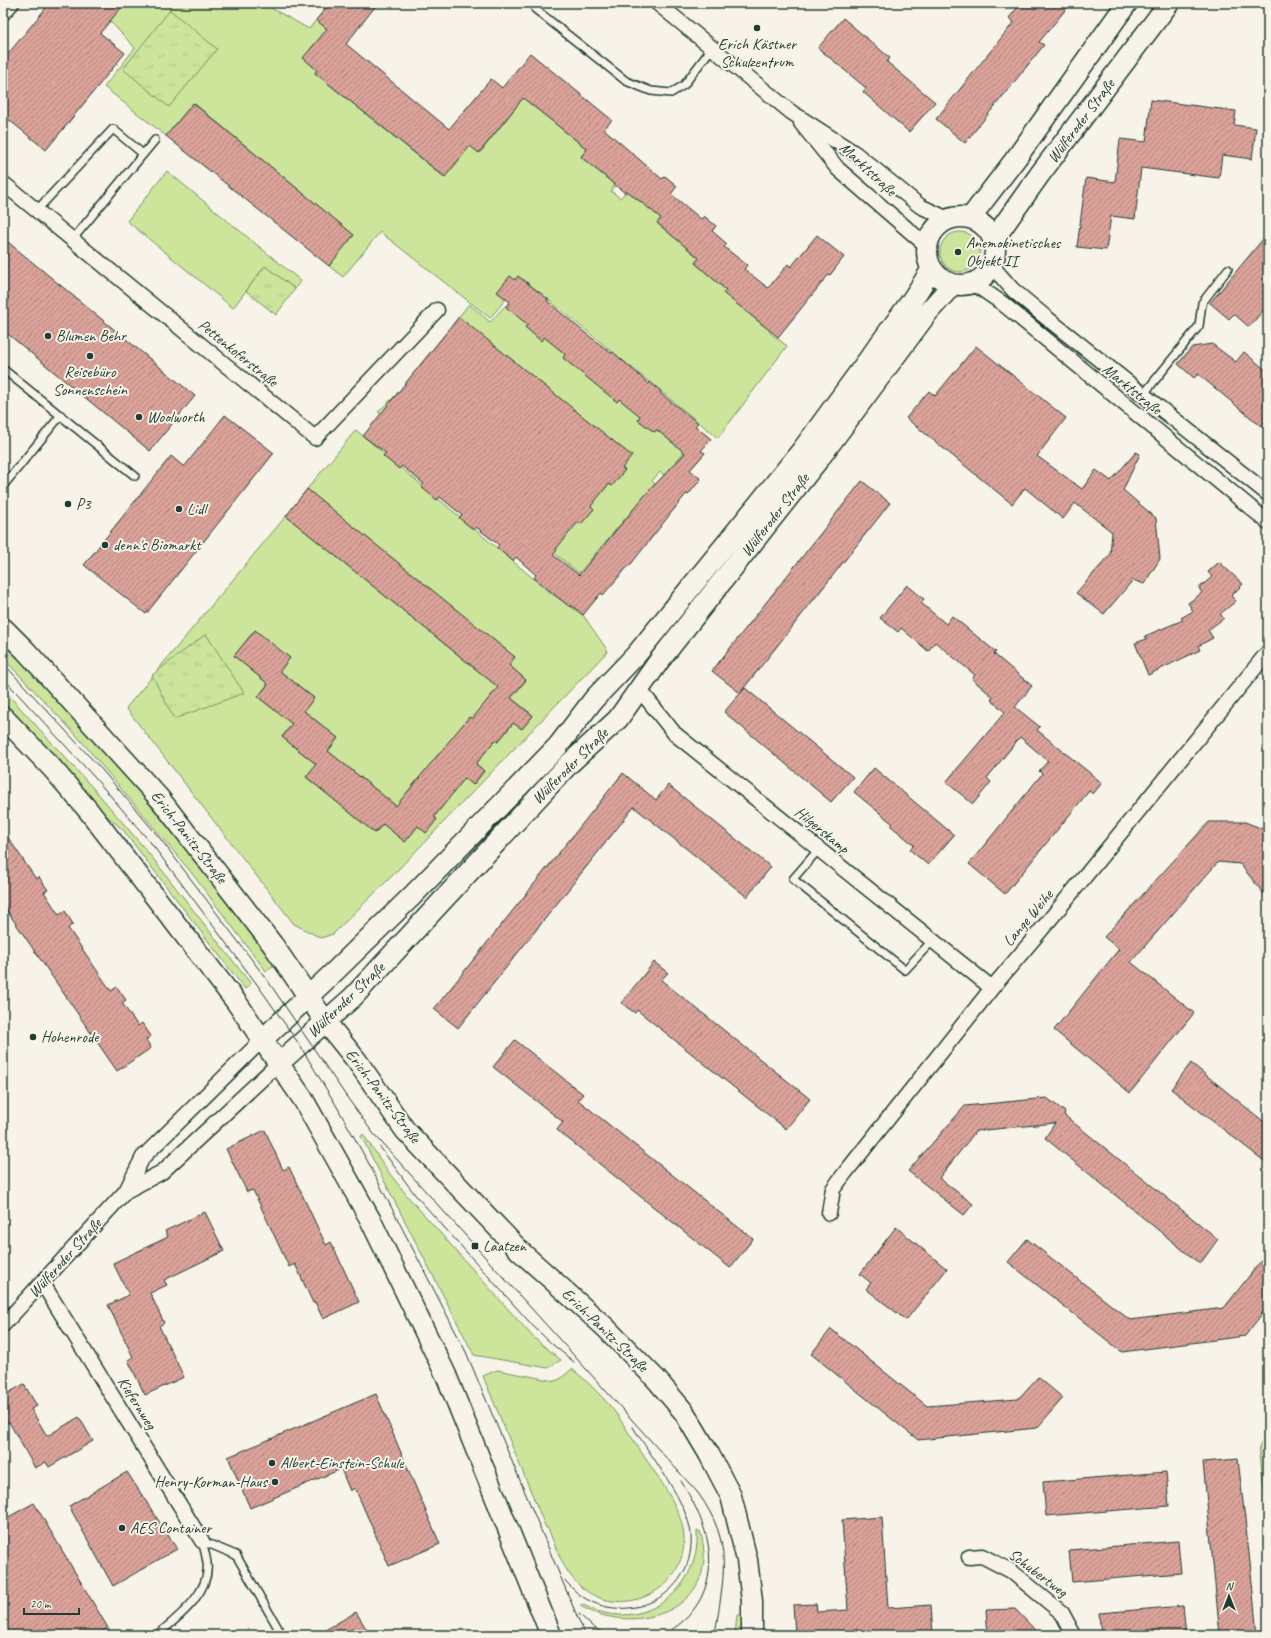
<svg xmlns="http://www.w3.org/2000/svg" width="1271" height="1638" viewBox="0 0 1271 1638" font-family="Caveat,sans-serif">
  <defs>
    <pattern id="park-tufts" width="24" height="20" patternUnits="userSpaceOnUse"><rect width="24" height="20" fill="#cce59b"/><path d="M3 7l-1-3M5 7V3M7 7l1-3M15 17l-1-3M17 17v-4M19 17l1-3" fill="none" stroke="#afc586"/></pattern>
    <pattern id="building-hatch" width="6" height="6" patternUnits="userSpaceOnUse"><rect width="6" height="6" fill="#dba299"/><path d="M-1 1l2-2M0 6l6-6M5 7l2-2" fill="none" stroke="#b1857e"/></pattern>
  </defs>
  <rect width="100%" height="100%" fill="#f7f3e8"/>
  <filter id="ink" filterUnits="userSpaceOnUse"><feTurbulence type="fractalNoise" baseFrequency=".025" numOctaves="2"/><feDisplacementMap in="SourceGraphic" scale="8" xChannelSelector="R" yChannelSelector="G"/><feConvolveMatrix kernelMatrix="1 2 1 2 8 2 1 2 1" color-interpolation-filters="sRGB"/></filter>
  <g filter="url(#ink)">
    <path fill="#cce59b" stroke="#769168" d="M 125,3 L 262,3 L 309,29 L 316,20 L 332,33 L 304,58 L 317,70 L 315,73 L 444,177 L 458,161 L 465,142 L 480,153 L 523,98 L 587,149 L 581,157 L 615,185 L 611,191 L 620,198 L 627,191 L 661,218 L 657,223 L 699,258 L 695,263 L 726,290 L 724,293 L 764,326 L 772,327 L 769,332 L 787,346 L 718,438 L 523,279 L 490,318 L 380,232 L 343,277 L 329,266 L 353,235 L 194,103 L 166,136 L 104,87 L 135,48 L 110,21 Z
      M 167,171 L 301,281 L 295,289 L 265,266 L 233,308 L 127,221 Z
      M940 252a20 20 0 1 1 40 0a20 20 0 1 1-40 0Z
      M 469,304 L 490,322 L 506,305 L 685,451 L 664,475 L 660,472 L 652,481 L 655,484 L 579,573 L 378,412 L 396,395 Z
      M 356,430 L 552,594 L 583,615 L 608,651 L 392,876 L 333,934 L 321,938 L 294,924 L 126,708 L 286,516 L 498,687 L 487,701 L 490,704 L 396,806 L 328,751 L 338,738 L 304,711 L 314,698 L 280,671 L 255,630 L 234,656 L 268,684 L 258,697 L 292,724 L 282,737 L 316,764 L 306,777 L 375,833 L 383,824 L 405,842 L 422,821 L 431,827 L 437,819 L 429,813 L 469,773 L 478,779 L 484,771 L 476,764 L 495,740 L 498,742 L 517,718 L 526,724 L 533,715 L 511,698 L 526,680 L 307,489 Z
      M 3,640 L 83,725 L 140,793 L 199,864 L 274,965 L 266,971 L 190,871 L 77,736 L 3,658 Z
      M 3,689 L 101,797 L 151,856 L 251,984 L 245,989 L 123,830 L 94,804 L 3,705 Z
      M 363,1134 L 390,1174 L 409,1198 L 533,1337 L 561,1360 L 548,1368 L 474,1355 L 361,1136 Z
      M 572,1369 C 586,1380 599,1393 611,1407 C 621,1419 629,1434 638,1447 C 654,1473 685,1509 684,1541 C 683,1593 619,1621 580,1586 C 563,1571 556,1548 548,1528 L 546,1528 L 483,1376 L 497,1370 L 555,1381 L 560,1379 Z
      M 697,1531 L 700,1531 C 724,1609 636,1638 580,1606 L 582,1604 C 637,1636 701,1594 697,1531 Z
      M 737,1615 L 742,1615 L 742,1635 L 735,1635 Z"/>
    <path fill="url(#park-tufts)" stroke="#769168" d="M 170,10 L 217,49 L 169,107 L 123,69 Z
      M 265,266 L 295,289 L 276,315 L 246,291 Z
      M 206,634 L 244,693 L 174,719 L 152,675 Z
      M 1268,1434 L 1268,1522 L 1259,1446 Z"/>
    <path fill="url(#building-hatch)" stroke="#1f3d34" d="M 50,3 L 125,3 L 100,33 L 125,53 L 46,150 L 3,115 L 3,60 Z
      M 330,3 L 378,3 L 346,44 L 449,129 L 491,79 L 502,88 L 530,53 L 612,120 L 604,129 L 662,179 L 665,176 L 677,186 L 671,194 L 701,219 L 704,216 L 716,226 L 712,231 L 727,244 L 724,247 L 747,265 L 744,269 L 768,288 L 788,264 L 791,267 L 817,235 L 844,257 L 830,275 L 829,274 L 778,337 L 723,293 L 726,290 L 695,263 L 699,258 L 657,223 L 661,218 L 627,191 L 625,193 L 581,157 L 587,149 L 523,98 L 479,153 L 470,146 L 445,177 L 315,73 L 317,70 L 303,58 L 327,29 L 316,20 Z
      M 1021,3 L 1071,3 L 1039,42 L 1044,45 L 965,143 L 936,119 L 1014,22 L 1009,18 Z
      M 843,18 L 890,58 L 887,62 L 935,102 L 909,132 L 863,92 L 866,88 L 818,48 Z
      M 1151,100 L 1236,111 L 1234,125 L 1256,128 L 1252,159 L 1222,155 L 1219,178 L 1141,168 L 1135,219 L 1111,216 L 1106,250 L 1077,247 L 1086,178 L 1115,182 L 1120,139 L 1146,142 Z
      M 193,103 L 354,235 L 329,266 L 166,136 Z
      M 1268,233 L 1268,305 L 1249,327 L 1234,314 L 1229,319 L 1210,303 Z
      M 3,238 L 195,396 L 150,451 L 3,330 Z
      M 510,276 L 515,280 L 518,276 L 548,299 L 547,301 L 584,332 L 611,353 L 613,352 L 649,384 L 650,382 L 661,391 L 660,393 L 698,423 L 695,426 L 711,439 L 701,451 L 705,453 L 690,470 L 701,479 L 688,495 L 686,494 L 631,564 L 630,564 L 603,595 L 601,593 L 583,615 L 571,605 L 570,607 L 534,578 L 536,575 L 516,557 L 513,561 L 497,548 L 499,545 L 476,527 L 474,530 L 459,518 L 462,515 L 440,497 L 437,500 L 421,487 L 424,484 L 402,466 L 399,469 L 383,456 L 386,453 L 363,436 L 459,317 L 632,456 L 622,468 L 625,470 L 612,486 L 609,484 L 591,506 L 594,509 L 581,524 L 578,522 L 556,549 L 557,550 L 553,555 L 579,575 L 647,493 L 685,453 L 657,430 L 654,432 L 638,420 L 640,416 L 619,399 L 617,402 L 563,358 L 565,354 L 544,337 L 541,341 L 525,327 L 528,325 L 506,307 L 510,302 L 497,292 Z
      M 1212,344 L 1236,362 L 1244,352 L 1268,372 L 1268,432 L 1198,374 L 1194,378 L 1178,364 L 1192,347 Z
      M 976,346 L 1066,418 L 1037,456 L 1082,489 L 1096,470 L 1111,481 L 1136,452 L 1140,454 L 1123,490 L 1156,518 L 1160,559 L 1144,584 L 1133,580 L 1104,614 L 1076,593 L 1110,555 L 1112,532 L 1075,503 L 1063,519 L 1025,488 L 1012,504 L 906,418 L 929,391 L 935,396 Z
      M 225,415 L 274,453 L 146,614 L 84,565 L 171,456 L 184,467 Z
      M 862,481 L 890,503 L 740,693 L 712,671 Z
      M 307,489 L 515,657 L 509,665 L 526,680 L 511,698 L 533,716 L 522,729 L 513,723 L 498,742 L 495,740 L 476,764 L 484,771 L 473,785 L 465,778 L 434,817 L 437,819 L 426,833 L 418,826 L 405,842 L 383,824 L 375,833 L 306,777 L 316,764 L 282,737 L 292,724 L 258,697 L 268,684 L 234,656 L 255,630 L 290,658 L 280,671 L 314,698 L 304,711 L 338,738 L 328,751 L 396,806 L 469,717 L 472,719 L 498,687 L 286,516 Z
      M 1219,562 L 1243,584 L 1231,596 L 1236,601 L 1220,614 L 1224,618 L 1208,630 L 1213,638 L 1198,646 L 1200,650 L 1148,675 L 1135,643 L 1147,639 L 1145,636 L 1183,620 L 1181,618 L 1193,611 L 1188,603 L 1202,593 L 1199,588 L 1212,577 L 1208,572 Z
      M 907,585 L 924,599 L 921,603 L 946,624 L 952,616 L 996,652 L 994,654 L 1032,686 L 1015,707 L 1040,727 L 1037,730 L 1102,783 L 1093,794 L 1089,791 L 1005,894 L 969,864 L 1042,774 L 1039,771 L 1048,761 L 1020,737 L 987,778 L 991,782 L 973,804 L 946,782 L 1005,712 L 991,700 L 993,697 L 972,679 L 975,675 L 935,642 L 928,651 L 901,628 L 898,632 L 880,618 Z
      M 745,688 L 853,777 L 831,802 L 724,712 Z
      M 874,768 L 954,835 L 928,865 L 910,850 L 914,845 L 891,826 L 893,824 L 854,792 Z
      M 623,773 L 656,800 L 668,785 L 771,867 L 747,897 L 634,807 L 458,1028 L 434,1009 Z
      M 1209,822 L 1245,822 L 1268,831 L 1268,899 L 1240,864 L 1218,862 L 1131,962 L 1194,1013 L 1130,1093 L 1054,1030 L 1119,949 L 1104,937 Z
      M 3,830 L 36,879 L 39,877 L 48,890 L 44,892 L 59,915 L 65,911 L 73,924 L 68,928 L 111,991 L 117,987 L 126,1000 L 122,1003 L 138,1026 L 142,1023 L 151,1036 L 146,1040 L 151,1048 L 117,1071 L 3,905 Z
      M 654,962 L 668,973 L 661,980 L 810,1099 L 786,1129 L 637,1010 L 635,1013 L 621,1003 Z
      M 515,1040 L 583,1094 L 578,1100 L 753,1239 L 730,1268 L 557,1130 L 563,1122 L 493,1067 Z
      M 1191,1063 L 1268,1125 L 1268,1164 L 1171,1089 Z
      M 1047,1098 L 1065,1112 L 1064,1115 L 1218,1239 L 1200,1264 L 1045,1138 L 1055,1123 L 976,1131 L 939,1178 L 973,1204 L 964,1215 L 908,1171 L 965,1106 Z
      M 265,1130 L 283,1170 L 289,1167 L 326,1245 L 331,1242 L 359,1302 L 323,1319 L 315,1302 L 313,1303 L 295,1264 L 289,1267 L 253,1190 L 247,1192 L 226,1149 Z
      M 205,1212 L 224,1251 L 164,1280 L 167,1285 L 150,1293 L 164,1323 L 159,1326 L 184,1377 L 145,1395 L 128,1360 L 133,1357 L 108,1305 L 129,1295 L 113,1263 L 168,1237 L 165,1231 Z
      M 896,1227 L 947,1269 L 906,1320 L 866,1289 L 871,1283 L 860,1274 Z
      M 1027,1239 L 1130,1320 L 1224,1308 L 1268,1252 L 1268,1306 L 1245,1336 L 1122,1352 L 1008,1262 Z
      M 831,1329 L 927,1406 L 1018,1399 L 1038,1377 L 1063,1398 L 1037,1428 L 918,1440 L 811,1354 Z
      M 24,1384 L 37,1406 L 31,1409 L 47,1436 L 79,1417 L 93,1441 L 49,1467 L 46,1462 L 35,1468 L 9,1422 L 3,1426 L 3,1396 Z
      M 376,1394 L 440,1544 L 389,1566 L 355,1488 L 350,1491 L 341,1469 L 250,1508 L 228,1457 Z
      M 1238,1459 L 1250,1562 L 1257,1635 L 1220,1635 L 1203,1462 Z
      M 127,1472 L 177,1549 L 113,1586 L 69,1506 Z
      M 1166,1472 L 1169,1506 L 1046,1516 L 1043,1482 Z
      M 34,1503 L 108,1628 L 96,1635 L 3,1635 L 3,1520 Z
      M 882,1517 L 888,1608 L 931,1605 L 933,1635 L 795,1635 L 793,1605 L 816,1604 L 817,1612 L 848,1610 L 842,1520 Z
      M 1178,1541 L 1181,1573 L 1072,1582 L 1069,1550 Z
      M 1183,1606 L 1186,1635 L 1101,1635 L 1099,1613 Z
      M 1015,1609 L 1040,1635 L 988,1635 L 986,1610 Z
      M 356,1612 L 370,1635 L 317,1635 Z"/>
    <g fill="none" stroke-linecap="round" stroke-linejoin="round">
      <defs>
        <path id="lane" d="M 535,9 L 626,81 L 651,91 L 671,93 L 684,85 L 712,48
          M 36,211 L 113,129 L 143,154
          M 72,240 L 155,140
          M 3,369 L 135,476
          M 1143,395 L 1199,326 L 1202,303 L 1228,269
          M 3,486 L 61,415
          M 819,849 L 793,879 L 905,970 L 933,940
          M 202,1541 L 236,1555 L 282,1635
          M 157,1635 C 177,1618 211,1593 207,1563 C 206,1556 204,1548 202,1541"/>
        <path id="street" d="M 657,3 L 791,112 L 856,154 L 920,206 L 948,219
          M 3,13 L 12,3
          M 801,123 L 838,169 L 927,246
          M 3,183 L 315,438 L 437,310
          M 992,266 L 1013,290 L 1043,315 L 1268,494
          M 973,283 L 1002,303 L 1268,522
          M 640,690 L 675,734 L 992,988
          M 126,1191 L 162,1172 L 279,1063
          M 829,1213 L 833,1189 L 845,1173 L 992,988 L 1047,923 L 1268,652
          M 43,1284 L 202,1541
          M 3,1325 L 126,1191 L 143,1157 L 263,1039
          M 969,1557 L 982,1556 L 1011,1571 L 1062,1613 L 1074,1635"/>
        <path id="secondary" d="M927 251a34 34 0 1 1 68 0a34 34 0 1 1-68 0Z
          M 971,217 L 1017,157 L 1127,3
          M 994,239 L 1040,174 L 1169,3
          M 3,628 L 25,650 L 160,799 L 273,945 L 325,1021 L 357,1061 L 405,1130 L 521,1252 L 605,1327 L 656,1379 L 684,1412 L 709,1454 L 731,1496 L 747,1560 L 752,1601 L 752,1635
          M 3,717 L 52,768 L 88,810 L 237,1003 L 303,1099 L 370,1219 L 446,1375 L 551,1635
          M 263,1039 L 331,975 L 412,896 L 558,746 L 594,699 L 636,655 L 803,449 L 912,300 L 932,269
          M 279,1063 L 353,997 L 569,764 L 618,719 L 659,661 L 818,460 L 928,312 L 953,284"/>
      </defs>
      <use href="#lane" stroke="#1f3d34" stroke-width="10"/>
      <use href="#street" stroke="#1f3d34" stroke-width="17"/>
      <use href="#secondary" stroke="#1f3d34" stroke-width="23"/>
      <use href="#lane" stroke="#f7f3e8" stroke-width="7"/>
      <use href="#street" stroke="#f7f3e8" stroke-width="14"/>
      <use href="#secondary" stroke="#f7f3e8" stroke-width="20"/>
      <path stroke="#1f3d34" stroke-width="1" d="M 3,663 L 103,771 L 159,837 L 268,981 L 346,1096 L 373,1133 L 698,1493 C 735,1544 723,1578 715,1635
        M 3,678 L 95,778 L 151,843 L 259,987 L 299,1044 L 336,1105 L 368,1162 L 466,1352 L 585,1635
        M 380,1147 L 416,1196 L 533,1326 L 552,1344 L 574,1362
        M 565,1580 C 606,1635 696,1605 691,1535 C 689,1504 650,1455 633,1427
        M 579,1614 L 593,1627 L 607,1635
        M 661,1635 C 678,1628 692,1615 701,1598 C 721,1557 703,1517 681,1481"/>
    </g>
  </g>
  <g fill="#1f3d34" stroke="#f7f3e8" stroke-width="1.5">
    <circle cx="757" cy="28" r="4"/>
    <circle cx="958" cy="252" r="4"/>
    <circle cx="48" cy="336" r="4"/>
    <circle cx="90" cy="356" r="4"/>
    <circle cx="139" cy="417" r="4"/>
    <circle cx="68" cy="504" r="4"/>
    <circle cx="179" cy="509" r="4"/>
    <circle cx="105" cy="545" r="4"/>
    <circle cx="33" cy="1037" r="4"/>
    <rect x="471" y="1242" width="8" height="8" rx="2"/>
    <circle cx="272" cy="1463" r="4"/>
    <circle cx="275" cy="1482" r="4"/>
    <circle cx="122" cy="1528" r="4"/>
  </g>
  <g text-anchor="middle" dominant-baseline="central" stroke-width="4" stroke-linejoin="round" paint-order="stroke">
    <g font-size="16" fill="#1f3d34" stroke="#f7f3e8" text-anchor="start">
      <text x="757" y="44" text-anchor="middle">Erich Kästner<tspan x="757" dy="18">Schulzentrum</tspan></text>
      <text x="966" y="243">Anemokinetisches<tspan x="966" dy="18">Objekt II</tspan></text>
      <text x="56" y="336">Blumen Behr</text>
      <text x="90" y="372" text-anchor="middle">Reisebüro<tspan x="90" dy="18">Sonnenschein</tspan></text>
      <text x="147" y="417">Woolworth</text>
      <text x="76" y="504">P3</text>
      <text x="187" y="509">Lidl</text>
      <text x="113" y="545">denn's Biomarkt</text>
      <text x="41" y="1037">Hohenrode</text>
      <text x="483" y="1246">Laatzen</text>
      <text x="280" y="1463">Albert-Einstein-Schule</text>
      <text x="267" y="1482" text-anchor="end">Henry-Korman-Haus</text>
      <text x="130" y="1528">AES Container</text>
    </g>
    <g font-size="16" fill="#1f3d34" stroke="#f7f3e8">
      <text transform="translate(1081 121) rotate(-53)">Wülferoder Straße</text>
      <text transform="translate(868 169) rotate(43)">Marktstraße</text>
      <text transform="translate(238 353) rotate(39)">Pettenkoferstraße</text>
      <text transform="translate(1132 389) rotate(39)">Marktstraße</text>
      <text transform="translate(775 515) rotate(-52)">Wülferoder Straße</text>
      <text transform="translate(570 766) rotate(-45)">Wülferoder Straße</text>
      <text transform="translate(822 830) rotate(39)">Hilgerskamp</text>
      <text transform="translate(189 837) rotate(52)">Erich-Panitz-Straße</text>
      <text transform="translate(1028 918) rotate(-50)">Lange Weihe</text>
      <text transform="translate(346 1000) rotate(-44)">Wülferoder Straße</text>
      <text transform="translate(383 1096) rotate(53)">Erich-Panitz-Straße</text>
      <text transform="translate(65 1258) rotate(-48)">Wülferoder Straße</text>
      <text transform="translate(605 1330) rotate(44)">Erich-Panitz-Straße</text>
      <text transform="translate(137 1403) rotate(58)">Kiefernweg</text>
      <text transform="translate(1038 1573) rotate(37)">Schubertweg</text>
    </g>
  </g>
  <rect width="1271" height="1638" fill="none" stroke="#f7f3e8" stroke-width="16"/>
  <rect x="8" y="8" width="1255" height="1622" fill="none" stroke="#1f3d34" stroke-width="1.5" filter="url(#ink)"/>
  <g transform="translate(1229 1596)" stroke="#f7f3e8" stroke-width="3" paint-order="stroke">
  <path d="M0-3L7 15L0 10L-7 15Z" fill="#1f3d34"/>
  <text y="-6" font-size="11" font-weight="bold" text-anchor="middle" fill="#1f3d34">N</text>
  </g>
  <path d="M24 1608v6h55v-6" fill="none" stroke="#1f3d34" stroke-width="2"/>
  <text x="30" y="1608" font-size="12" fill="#1f3d34" stroke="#f7f3e8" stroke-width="3" paint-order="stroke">20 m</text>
</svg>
